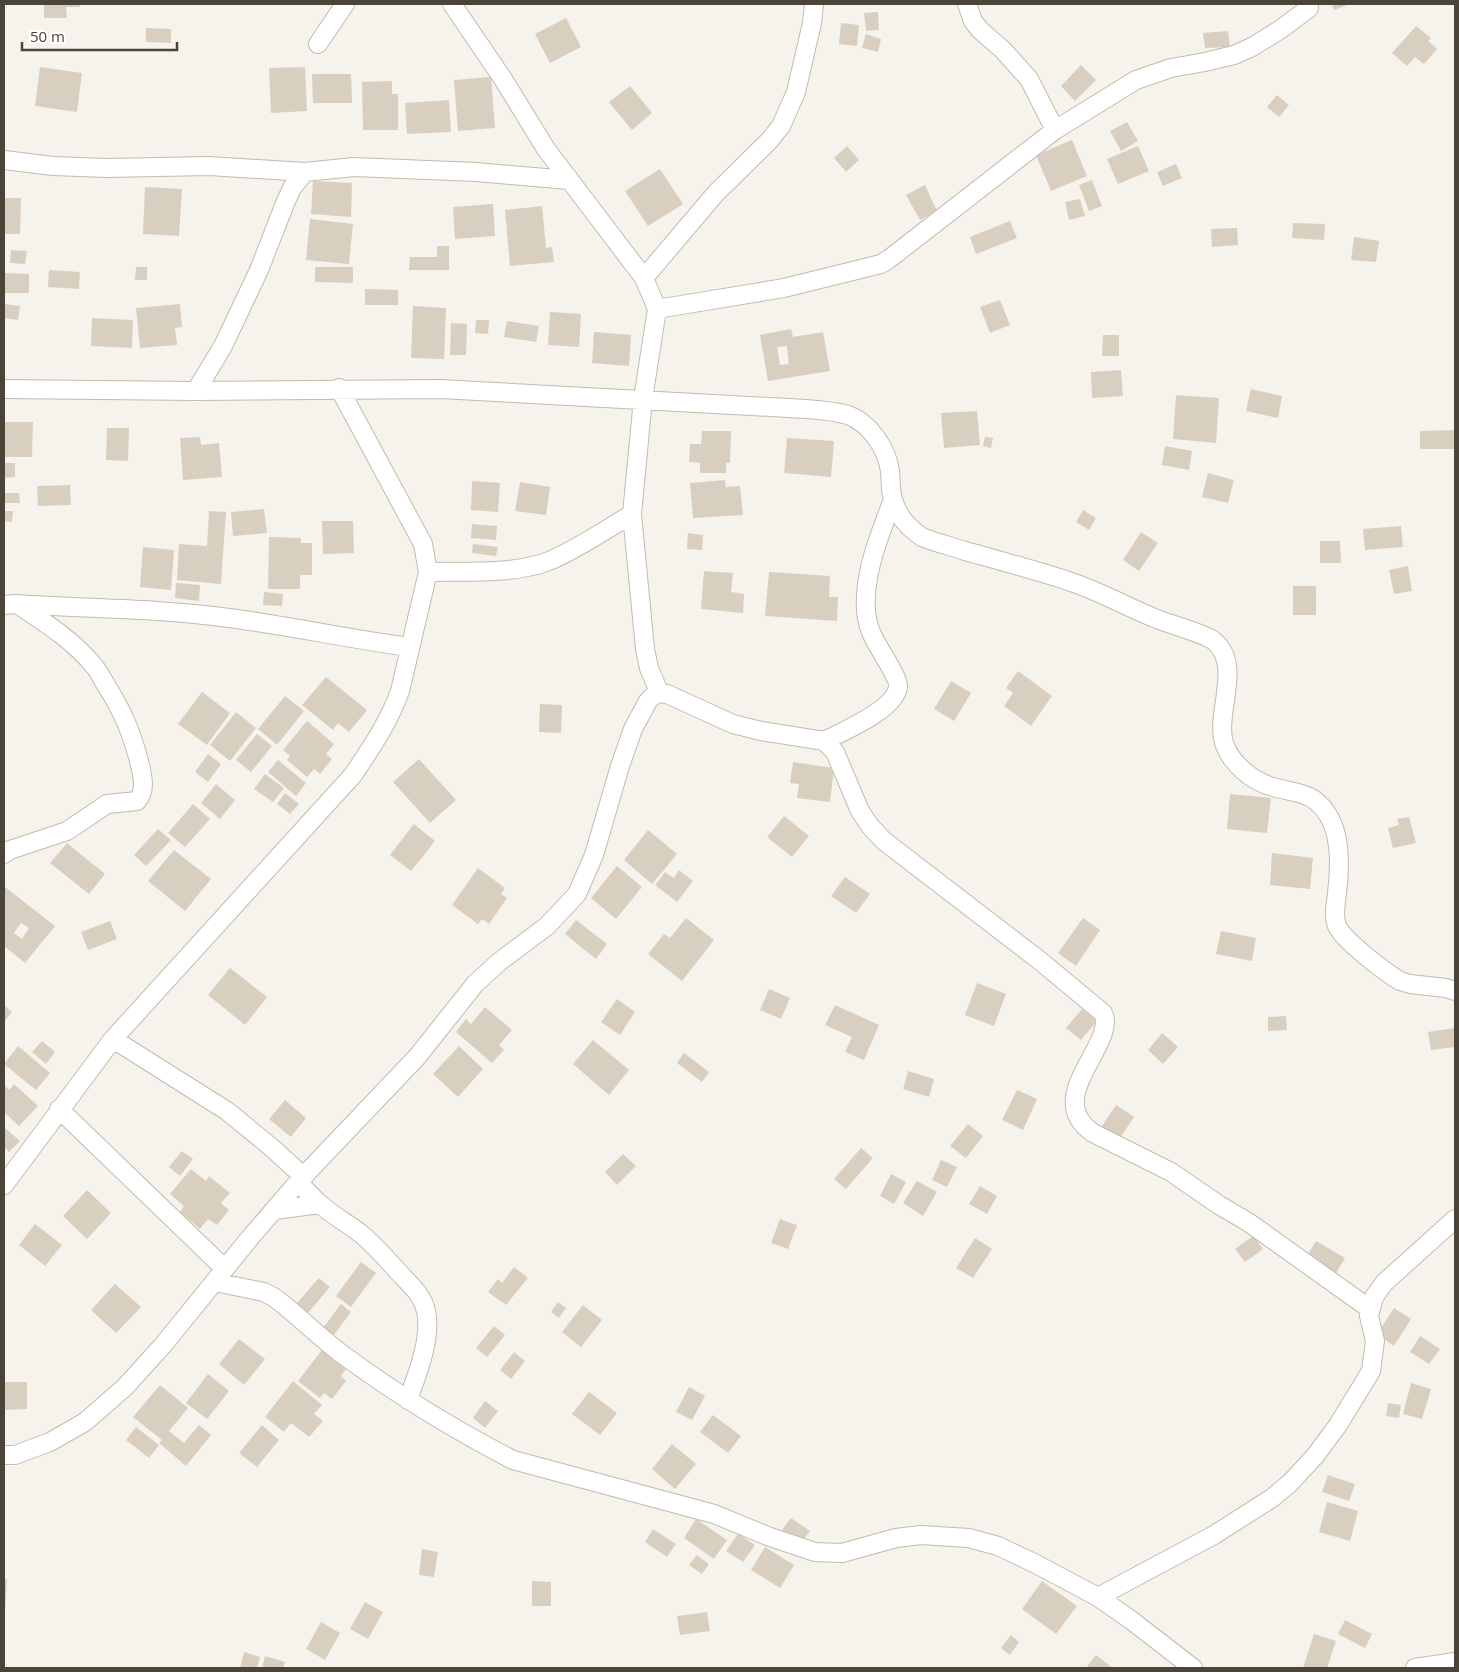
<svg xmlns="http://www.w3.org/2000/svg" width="1459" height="1672" viewBox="0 0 1459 1672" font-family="'Open Sans',sans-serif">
  <rect width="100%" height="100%" fill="#f6f3ec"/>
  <path fill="#d8cfc1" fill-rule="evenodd" d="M 44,4 L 80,4 L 80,7 L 66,7 L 67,18 L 44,18 Z
    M 1332,4 L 1350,4 L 1334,10 Z
    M 878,12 L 879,30 L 866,31 L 864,13 Z
    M 566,18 L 581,47 L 550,63 L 535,34 Z
    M 841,23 L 859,25 L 857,46 L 839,44 Z
    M 1416,26 L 1431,38 L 1428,41 L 1437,49 L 1424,64 L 1415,57 L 1407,66 L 1392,53 Z
    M 146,28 L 171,29 L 171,43 L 146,42 Z
    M 1228,31 L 1230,47 L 1205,48 L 1203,33 Z
    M 866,34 L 881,39 L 878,52 L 862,48 Z
    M 1081,65 L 1096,80 L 1075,101 L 1061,86 Z
    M 40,67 L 82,73 L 77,112 L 35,106 Z
    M 305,67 L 307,111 L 271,113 L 269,68 Z
    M 312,74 L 351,74 L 352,103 L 313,103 Z
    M 491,77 L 495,128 L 458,131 L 454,80 Z
    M 392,81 L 392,94 L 398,94 L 398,130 L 363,130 L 362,82 Z
    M 630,86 L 652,113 L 632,130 L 609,102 Z
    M 1277,95 L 1289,105 L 1279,117 L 1267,107 Z
    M 449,100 L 451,132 L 407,134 L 405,103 Z
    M 1127,122 L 1138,141 L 1121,151 L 1110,131 Z
    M 1072,140 L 1087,176 L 1051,191 L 1036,155 Z
    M 847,146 L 859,160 L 846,172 L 834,158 Z
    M 1138,146 L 1149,171 L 1118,184 L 1107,159 Z
    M 1176,164 L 1182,178 L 1163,186 L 1157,172 Z
    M 660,169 L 683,204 L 648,226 L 625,191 Z
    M 1092,180 L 1102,206 L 1089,211 L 1079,185 Z
    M 313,181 L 352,183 L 351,217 L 311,214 Z
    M 925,185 L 937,211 L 920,220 L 906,195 Z
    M 145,187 L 182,189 L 179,236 L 143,234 Z
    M 4,198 L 21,198 L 20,234 L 4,234 Z
    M 1080,199 L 1085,216 L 1069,220 L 1065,202 Z
    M 493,204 L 495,236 L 455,239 L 453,207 Z
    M 542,206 L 546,248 L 552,247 L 554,262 L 510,266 L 505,210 Z
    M 310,219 L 353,224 L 349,264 L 306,260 Z
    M 1010,221 L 1017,238 L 976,254 L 970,237 Z
    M 1293,223 L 1325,224 L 1324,240 L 1292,238 Z
    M 1237,228 L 1238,245 L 1212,247 L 1211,229 Z
    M 1354,237 L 1379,241 L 1376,262 L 1351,260 Z
    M 437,246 L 449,246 L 449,270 L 409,270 L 410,257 L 437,257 Z
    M 11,250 L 27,251 L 25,264 L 10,263 Z
    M 136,267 L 147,267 L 147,280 L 135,280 Z
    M 315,267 L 353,267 L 353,283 L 315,282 Z
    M 49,270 L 80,272 L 79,289 L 48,287 Z
    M 4,273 L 29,274 L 29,293 L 4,293 Z
    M 365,289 L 398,290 L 398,305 L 365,305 Z
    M 1000,300 L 1010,325 L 990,333 L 980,307 Z
    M 4,304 L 20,306 L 18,320 L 4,318 Z
    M 180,304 L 182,327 L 175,328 L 177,345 L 140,348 L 136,308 Z
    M 413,306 L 446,308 L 444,359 L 411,358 Z
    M 550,312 L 581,314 L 579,347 L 548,345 Z
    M 92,318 L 133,320 L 132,348 L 91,346 Z
    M 476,320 L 489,320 L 488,334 L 475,333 Z
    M 507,321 L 539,326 L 536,342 L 504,337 Z
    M 451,323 L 467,324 L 466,355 L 450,355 Z
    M 791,329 L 793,337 L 823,332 L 830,371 L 768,381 L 760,335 ZM 787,346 L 789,364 L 780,365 L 777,347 Z
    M 594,332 L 631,335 L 629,366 L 592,363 Z
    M 1103,335 L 1119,335 L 1119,356 L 1102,356 Z
    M 1121,370 L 1123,396 L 1092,398 L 1091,372 Z
    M 1251,389 L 1282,396 L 1278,418 L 1246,411 Z
    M 1176,395 L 1219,398 L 1216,443 L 1173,439 Z
    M 977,411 L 980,445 L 944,448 L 941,413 Z
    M 4,422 L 33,422 L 32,457 L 4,457 Z
    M 107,428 L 129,428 L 128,461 L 106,460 Z
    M 1455,430 L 1455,449 L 1420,449 L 1420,431 Z
    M 702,431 L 731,431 L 730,463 L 726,463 L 726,473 L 700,473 L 700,463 L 689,462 L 690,444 L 701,444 Z
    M 200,437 L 201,445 L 219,443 L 222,477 L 183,480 L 180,438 Z
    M 985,437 L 993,438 L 991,448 L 983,446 Z
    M 787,438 L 834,441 L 831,477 L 784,473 Z
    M 1165,446 L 1192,451 L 1189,470 L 1162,465 Z
    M 4,463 L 15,463 L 15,477 L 4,478 Z
    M 1208,473 L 1234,480 L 1228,503 L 1202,497 Z
    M 725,480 L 726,487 L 740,486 L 743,515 L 693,518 L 690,483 Z
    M 472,481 L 500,483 L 498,512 L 471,510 Z
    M 520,482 L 550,487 L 546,515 L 515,511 Z
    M 70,485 L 71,505 L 38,506 L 37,486 Z
    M 4,493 L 19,493 L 20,503 L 4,503 Z
    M 264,509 L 267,533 L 233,536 L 231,512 Z
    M 1083,510 L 1096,518 L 1089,530 L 1076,522 Z
    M 4,511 L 13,511 L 12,522 L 4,521 Z
    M 209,511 L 226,512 L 221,584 L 177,580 L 179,544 L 207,546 Z
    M 322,521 L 353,521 L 354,553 L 323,554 Z
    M 472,524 L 497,526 L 496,540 L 471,538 Z
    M 1401,526 L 1403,547 L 1365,550 L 1363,529 Z
    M 1141,532 L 1158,543 L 1139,571 L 1123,560 Z
    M 688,533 L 703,535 L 702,550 L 687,549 Z
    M 269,537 L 301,538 L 301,543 L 312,543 L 312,575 L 300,575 L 300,589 L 268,589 Z
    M 1320,541 L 1340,541 L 1341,563 L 1320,563 Z
    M 473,544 L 498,547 L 496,556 L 472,553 Z
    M 143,547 L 174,550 L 171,590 L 140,587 Z
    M 1408,566 L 1412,591 L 1394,594 L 1389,570 Z
    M 704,571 L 733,573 L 731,592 L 744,594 L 743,613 L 701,609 Z
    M 769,572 L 830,576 L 829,597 L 838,597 L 837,621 L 765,616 Z
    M 176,583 L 200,585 L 199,601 L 175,598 Z
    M 1293,586 L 1316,586 L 1316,615 L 1293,615 Z
    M 264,592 L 283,594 L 282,606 L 263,605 Z
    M 1018,671 L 1052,696 L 1031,726 L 1004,706 L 1013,693 L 1006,688 Z
    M 326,677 L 367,710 L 349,732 L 338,723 L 333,730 L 302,705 Z
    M 951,681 L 971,693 L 954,721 L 934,709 Z
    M 202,692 L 230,713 L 207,745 L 178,724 Z
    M 285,696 L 304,711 L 277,745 L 258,729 Z
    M 540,704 L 562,705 L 561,733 L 539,732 Z
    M 236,712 L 256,728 L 230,761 L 210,745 Z
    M 307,721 L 334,744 L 326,754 L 332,759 L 320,774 L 314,769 L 307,777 L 287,760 L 290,756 L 283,750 Z
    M 257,734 L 272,746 L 251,772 L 236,760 Z
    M 208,754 L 221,764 L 208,782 L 195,772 Z
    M 419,759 L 456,800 L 430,823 L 393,782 Z
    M 278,760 L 306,783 L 296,796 L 268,772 Z
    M 793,762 L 834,768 L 830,802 L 797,798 L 799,784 L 790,783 Z
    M 265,774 L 284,788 L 273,802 L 254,789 Z
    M 216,784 L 235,800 L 220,819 L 201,803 Z
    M 285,793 L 299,804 L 290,814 L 277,804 Z
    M 1230,794 L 1271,798 L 1267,833 L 1227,829 Z
    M 193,804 L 210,819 L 185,847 L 168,833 Z
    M 784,816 L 809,836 L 792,857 L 767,837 Z
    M 1409,817 L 1416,843 L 1393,848 L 1388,828 L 1399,825 L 1397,819 Z
    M 414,824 L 435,841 L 411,871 L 390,855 Z
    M 158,829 L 171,840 L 146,866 L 134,855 Z
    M 648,830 L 677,854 L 652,884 L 624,860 Z
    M 67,843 L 105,874 L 89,894 L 50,863 Z
    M 174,850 L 211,879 L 185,911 L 148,881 Z
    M 1272,853 L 1313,858 L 1310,889 L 1270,885 Z
    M 617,866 L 642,887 L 616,919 L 591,898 Z
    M 478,868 L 505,888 L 501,894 L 507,898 L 489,924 L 482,919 L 478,924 L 452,905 Z
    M 679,870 L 693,881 L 677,902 L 655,885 L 665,872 L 674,878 Z
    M 845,877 L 870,894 L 856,913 L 831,896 Z
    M 5,887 L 55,926 L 25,963 L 4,946 ZM 21,923 L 29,928 L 22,939 L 14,933 Z
    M 686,918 L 714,940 L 682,981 L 648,954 L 664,934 L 670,938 Z
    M 1083,918 L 1100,930 L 1076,966 L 1058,953 Z
    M 576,920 L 607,944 L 596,959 L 565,934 Z
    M 110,921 L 117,939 L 88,950 L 81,932 Z
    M 1221,931 L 1256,938 L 1252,961 L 1216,954 Z
    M 230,968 L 267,997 L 245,1025 L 208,995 Z
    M 977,983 L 1006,994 L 994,1026 L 965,1015 Z
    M 769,989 L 790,998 L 781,1019 L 760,1010 Z
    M 617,999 L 635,1012 L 620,1035 L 601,1022 Z
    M 4,1005 L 12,1012 L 4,1022 Z
    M 835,1005 L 879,1025 L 864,1060 L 845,1052 L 852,1037 L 825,1025 Z
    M 485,1007 L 512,1030 L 499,1045 L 504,1050 L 492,1063 L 456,1032 L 466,1019 L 471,1024 Z
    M 1082,1009 L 1097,1021 L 1081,1040 L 1066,1028 Z
    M 1286,1016 L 1287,1030 L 1268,1031 L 1268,1017 Z
    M 1455,1028 L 1455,1047 L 1431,1050 L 1428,1032 Z
    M 1162,1033 L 1178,1047 L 1163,1064 L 1148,1050 Z
    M 593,1040 L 629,1070 L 609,1095 L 573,1064 Z
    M 42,1041 L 55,1052 L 46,1064 L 32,1052 Z
    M 18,1046 L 50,1073 L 36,1090 L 4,1064 Z
    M 459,1046 L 483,1069 L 458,1097 L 433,1074 Z
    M 684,1053 L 709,1072 L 702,1082 L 677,1063 Z
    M 908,1071 L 934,1079 L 929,1097 L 903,1089 Z
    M 14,1084 L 38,1106 L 19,1126 L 4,1112 L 4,1085 L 9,1090 Z
    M 1017,1090 L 1037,1099 L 1023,1130 L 1002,1120 Z
    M 285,1100 L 306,1118 L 291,1137 L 269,1119 Z
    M 1116,1105 L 1134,1117 L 1116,1144 L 1098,1132 Z
    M 968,1124 L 983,1136 L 966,1158 L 950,1146 Z
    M 5,1128 L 20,1141 L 9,1152 L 4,1147 Z
    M 861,1148 L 873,1158 L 846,1189 L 834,1179 Z
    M 182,1151 L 193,1159 L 180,1176 L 169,1167 Z
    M 623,1154 L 636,1166 L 617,1185 L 605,1172 Z
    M 941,1160 L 957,1167 L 947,1187 L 932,1180 Z
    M 191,1169 L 206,1181 L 209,1176 L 230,1193 L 221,1203 L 229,1210 L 217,1225 L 208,1219 L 200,1229 L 180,1212 L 184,1206 L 170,1194 Z
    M 891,1174 L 906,1182 L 894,1204 L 880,1196 Z
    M 917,1181 L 937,1192 L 923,1216 L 903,1203 Z
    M 980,1186 L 997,1196 L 987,1214 L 969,1204 Z
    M 87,1190 L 111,1213 L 87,1239 L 63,1216 Z
    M 780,1219 L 797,1225 L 788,1249 L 771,1243 Z
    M 35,1224 L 62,1245 L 45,1266 L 19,1245 Z
    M 1253,1236 L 1263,1249 L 1245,1262 L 1235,1249 Z
    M 975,1238 L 992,1249 L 973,1278 L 956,1268 Z
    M 1316,1241 L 1345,1258 L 1336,1273 L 1307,1256 Z
    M 361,1262 L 376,1273 L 351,1307 L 336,1296 Z
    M 514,1267 L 528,1278 L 506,1305 L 488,1292 L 498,1279 L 502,1283 Z
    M 319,1278 L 330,1287 L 308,1313 L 297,1303 Z
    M 115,1284 L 141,1307 L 116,1333 L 91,1310 Z
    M 558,1302 L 566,1308 L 559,1318 L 551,1312 Z
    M 341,1304 L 351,1312 L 333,1336 L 323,1328 Z
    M 583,1305 L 602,1320 L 581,1347 L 562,1332 Z
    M 1394,1308 L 1411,1319 L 1394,1346 L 1377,1334 Z
    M 494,1326 L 505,1335 L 487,1357 L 476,1348 Z
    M 1420,1336 L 1440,1349 L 1429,1364 L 1410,1352 Z
    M 239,1339 L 265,1359 L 244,1385 L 219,1364 Z
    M 325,1346 L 349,1365 L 341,1376 L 346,1381 L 332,1399 L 324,1393 L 320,1398 L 298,1381 Z
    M 514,1352 L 525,1361 L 511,1379 L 500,1370 Z
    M 208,1374 L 229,1391 L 207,1419 L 186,1403 Z
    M 293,1381 L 322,1405 L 314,1414 L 323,1421 L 309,1437 L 291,1423 L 284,1432 L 265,1417 Z
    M 4,1382 L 27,1382 L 27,1409 L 4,1410 Z
    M 1411,1383 L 1431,1389 L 1422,1419 L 1403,1414 Z
    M 160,1385 L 188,1408 L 169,1431 L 184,1443 L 199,1425 L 211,1435 L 186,1466 L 159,1443 L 162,1440 L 133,1417 Z
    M 689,1387 L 705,1396 L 692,1420 L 676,1412 Z
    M 589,1392 L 617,1413 L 600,1435 L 572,1414 Z
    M 485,1401 L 498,1411 L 485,1428 L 473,1418 Z
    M 1388,1403 L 1401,1405 L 1399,1418 L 1386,1416 Z
    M 713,1415 L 741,1436 L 728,1453 L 700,1432 Z
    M 262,1425 L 279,1440 L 257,1467 L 239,1453 Z
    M 136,1427 L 159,1445 L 149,1458 L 126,1440 Z
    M 672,1444 L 696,1464 L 675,1489 L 652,1469 Z
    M 1328,1475 L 1355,1484 L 1349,1501 L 1322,1492 Z
    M 1327,1502 L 1358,1511 L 1350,1541 L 1319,1532 Z
    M 791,1518 L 810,1531 L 800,1544 L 782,1530 Z
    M 696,1519 L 727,1540 L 714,1559 L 684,1538 Z
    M 653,1529 L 676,1544 L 667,1557 L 645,1542 Z
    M 738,1534 L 755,1545 L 743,1562 L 726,1551 Z
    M 765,1547 L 794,1565 L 780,1588 L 751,1570 Z
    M 422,1549 L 438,1552 L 434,1577 L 419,1575 Z
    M 697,1555 L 709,1564 L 702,1574 L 689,1565 Z
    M 4,1579 L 7,1579 L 5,1612 L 4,1612 Z
    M 532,1581 L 551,1582 L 551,1606 L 532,1606 Z
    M 1042,1581 L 1077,1606 L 1056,1634 L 1022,1609 Z
    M 365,1602 L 383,1612 L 368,1639 L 350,1629 Z
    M 707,1612 L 710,1631 L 680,1635 L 677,1616 Z
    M 1345,1620 L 1372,1634 L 1365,1648 L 1338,1634 Z
    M 321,1622 L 340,1633 L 325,1660 L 306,1649 Z
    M 1314,1634 L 1336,1641 L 1327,1668 L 1303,1668 Z
    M 1011,1635 L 1019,1642 L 1010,1655 L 1001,1648 Z
    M 244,1652 L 260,1657 L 257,1668 L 240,1668 Z
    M 1096,1655 L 1113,1668 L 1086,1668 Z
    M 265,1656 L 285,1662 L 283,1668 L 262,1668 Z"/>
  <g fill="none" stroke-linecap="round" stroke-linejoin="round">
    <defs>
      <path id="minor" d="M 452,4 L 503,79 L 546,149 L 644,278 L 657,309 L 643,399 L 632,514 L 645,649 L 649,668 L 659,692
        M 967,4 L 973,21 L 980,30 L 1003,50 L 1029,79 L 1055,130
        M 318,44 L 345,4
        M 4,160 L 53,166 L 107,168 L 209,166 L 305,172 L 354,167 L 476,172 L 569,180
        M 644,278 L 716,193 L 769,141 L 781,126 L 796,92 L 812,23 L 814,4
        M 657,309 L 784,288 L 881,264 L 889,259 L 1055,130 L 1136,80 L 1171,68 L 1205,62 L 1234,55 L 1252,47 L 1281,29 L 1309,8
        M 4,389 L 196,391 L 440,389 L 806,409 C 820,410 834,411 848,415 C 870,423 887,449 890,471 C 891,483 890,495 895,505 C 900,519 910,529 922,537 C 936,543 951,546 965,551 C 1001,561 1039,571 1074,583 C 1103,593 1129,608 1157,619 C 1171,625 1204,633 1214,641 C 1243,665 1215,713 1224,743 C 1231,764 1252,781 1273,787 C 1297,794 1313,791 1328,815 C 1341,836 1340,869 1337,893 C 1336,903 1333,916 1337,926 C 1344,941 1385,972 1400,981 L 1410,984 L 1446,988 L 1455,991
        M 196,391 L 223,346 L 259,270 L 286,201 L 292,188 L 305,172
        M 428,572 C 467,571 512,575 549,561 C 576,550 607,529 632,514
        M 4,605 L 16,604 C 87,609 159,608 229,618 C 290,626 350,639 410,647
        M 824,741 C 842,732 897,709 898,686 C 899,677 875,644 871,632 C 855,594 879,535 893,500
        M 4,854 L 10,850 L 67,831 L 107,804 L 137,801 C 147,790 142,774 139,761 C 131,731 123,712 106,685 C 102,679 99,671 94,666 C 73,640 44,622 17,604
        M 113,1039 L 227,1111 L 271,1147 L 304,1177
        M 59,1109 L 225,1269
        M 298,1182 C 305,1189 312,1197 320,1204 C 332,1215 347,1223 360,1233 C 376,1246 389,1262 403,1277 C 413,1287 423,1297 426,1311 C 432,1338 417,1375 408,1400
        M 4,1185 L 113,1039 L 353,775 C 371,748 389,722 400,691 L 428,572 L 423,544 L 339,388
        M 275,1210 L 320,1204
        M 215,1282 L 264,1292 L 275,1298 C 300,1317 321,1339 346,1357 C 399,1396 455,1430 513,1460 L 714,1514 L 770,1537 L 815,1552 L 842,1553 L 896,1538 L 921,1535 L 969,1538 L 998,1546 L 1034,1563 L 1098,1597 L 1131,1620 L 1193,1668
        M 4,1455 L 15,1455 L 50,1442 L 85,1422 L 125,1387 L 164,1344 L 249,1239 L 298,1182 L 417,1057 L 475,984 L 499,962 L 547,926 L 577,894 L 594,855 L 620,766 L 633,729 L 648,701 L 656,693 L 667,694 L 733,724 L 761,731 L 824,741 L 835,752 L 860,811 L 870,826 L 884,841 L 1039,960 L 1103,1013 C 1118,1044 1041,1097 1093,1133 L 1171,1172 L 1219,1205 L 1248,1222 L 1370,1309
        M 1098,1597 L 1214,1535 L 1272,1498 L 1290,1483 L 1315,1456 L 1338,1425 L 1371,1371 L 1375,1341 L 1369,1316 L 1374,1297 L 1384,1283 L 1455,1219
        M 1415,1668 L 1455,1662"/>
    </defs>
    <use href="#minor" stroke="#c2bbae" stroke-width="20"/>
    <use href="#minor" stroke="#fff" stroke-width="18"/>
  </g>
  <rect width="1459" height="1672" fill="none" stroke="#4b4439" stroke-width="10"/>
  <path d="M22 42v8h155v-8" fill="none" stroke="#4b4439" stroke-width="2.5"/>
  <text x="30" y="42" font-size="15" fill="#4b4439" stroke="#ffffff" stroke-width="4" paint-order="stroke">50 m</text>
</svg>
